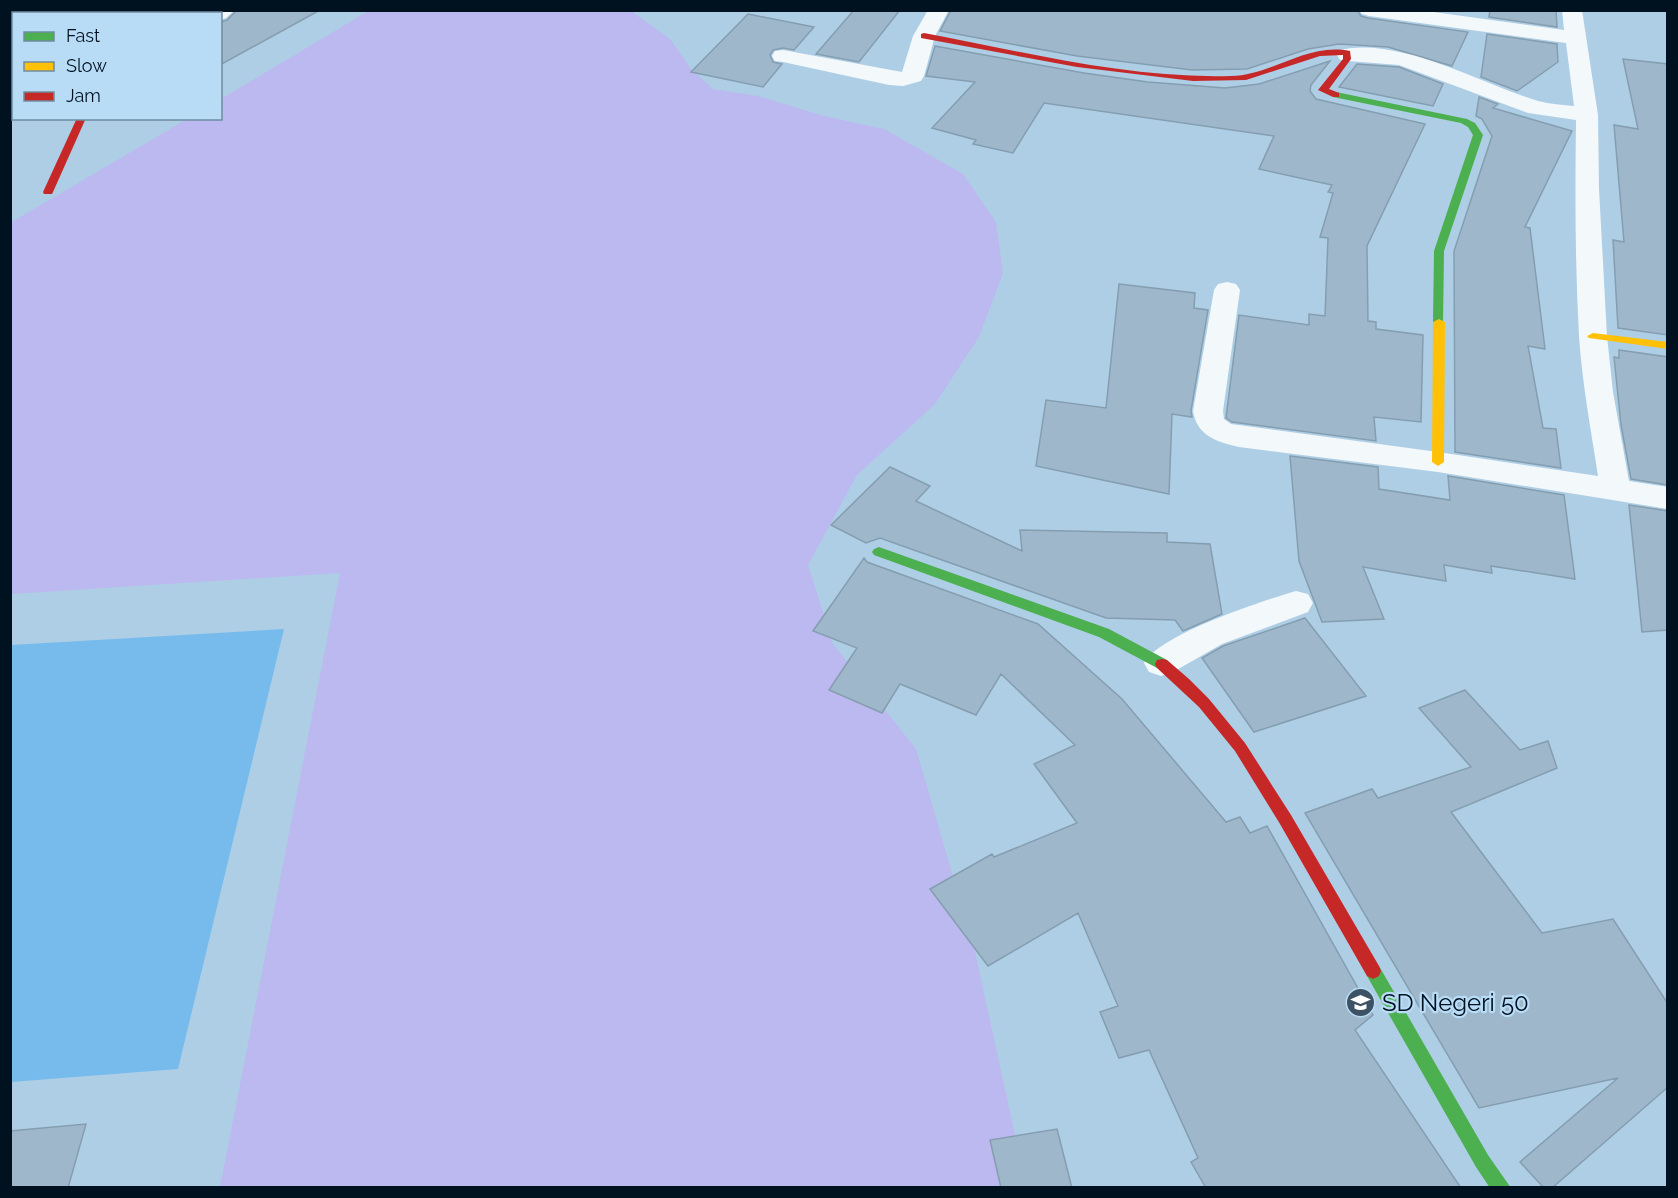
<svg xmlns="http://www.w3.org/2000/svg" width="1678" height="1198" viewBox="0 0 1678 1198" font-family="Raleway,sans-serif">
  <rect width="100%" height="100%" fill="#aecee6"/>
  <path fill="#bbb9ef" d="M 370,10 L 631,11 L 670,39 L 691,69 L 713,89 L 758,96 L 824,116 L 884,129 L 963,174 L 996,222 L 1003,273 L 979,337 L 935,404 L 857,475 L 808,565 L 833,644 L 916,749 L 975,952 L 1019,1153 L 1022,1187 L 220,1187 L 340,573 L 11,594 L 10,223 L 187,119 L 220,118 L 221,99 Z"/>
  <path fill="#76bbec" d="M 284,629 L 178,1069 L 11,1082 L 11,645 Z"/>
  <path fill="#9eb7ca" stroke="#849eb0" stroke-width="1.5" d="M 237,10 L 320,10 L 220,65 L 220,22 L 227,20 Z
    M 854,10 L 900,10 L 859,62 L 816,54 Z
    M 951,10 L 1357,10 L 1361,16 L 1368,18 L 1468,32 L 1452,66 L 1388,47 L 1339,44 L 1308,49 L 1247,69 L 1192,70 L 1077,56 L 940,31 Z
    M 1490,10 L 1556,10 L 1557,27 L 1489,17 Z
    M 748,14 L 814,27 L 794,50 L 783,48 L 773,50 L 770,55 L 773,62 L 782,64 L 763,87 L 691,72 Z
    M 1487,34 L 1557,44 L 1558,62 L 1517,91 L 1481,77 Z
    M 935,46 L 1084,73 L 1148,82 L 1225,88 L 1259,84 L 1330,61 L 1311,85 L 1310,91 L 1316,99 L 1425,124 L 1367,246 L 1368,321 L 1376,322 L 1376,329 L 1423,335 L 1421,422 L 1374,417 L 1376,441 L 1232,422 L 1226,418 L 1239,315 L 1309,325 L 1309,314 L 1325,316 L 1328,238 L 1320,237 L 1333,193 L 1328,192 L 1332,185 L 1259,169 L 1274,136 L 1044,103 L 1013,153 L 973,144 L 976,140 L 932,128 L 975,82 L 926,76 Z
    M 1623,59 L 1668,64 L 1668,335 L 1618,328 L 1613,240 L 1624,242 L 1614,125 L 1638,129 Z
    M 1357,64 L 1399,67 L 1443,84 L 1433,106 L 1339,87 Z
    M 1479,97 L 1498,104 L 1493,108 L 1572,131 L 1525,227 L 1530,228 L 1545,349 L 1528,346 L 1543,428 L 1556,429 L 1561,468 L 1455,452 L 1454,251 L 1492,136 L 1482,119 L 1476,116 Z
    M 1119,284 L 1195,293 L 1194,308 L 1208,310 L 1191,411 L 1192,417 L 1172,414 L 1169,494 L 1036,466 L 1046,400 L 1106,408 Z
    M 1619,350 L 1668,357 L 1668,485 L 1631,479 L 1621,425 L 1614,357 L 1619,358 Z
    M 1290,456 L 1378,467 L 1379,489 L 1450,500 L 1448,476 L 1564,495 L 1575,579 L 1491,566 L 1492,573 L 1444,565 L 1446,581 L 1363,567 L 1384,619 L 1322,622 L 1299,561 Z
    M 890,467 L 930,486 L 916,501 L 1022,551 L 1020,530 L 1167,533 L 1167,542 L 1210,544 L 1222,614 L 1183,631 L 1175,620 L 1106,618 L 880,538 L 866,543 L 831,525 Z
    M 1629,505 L 1668,511 L 1668,630 L 1642,632 Z
    M 864,558 L 867,562 L 1038,624 L 1122,699 L 1226,822 L 1240,817 L 1250,833 L 1267,826 L 1373,1015 L 1355,1030 L 1461,1188 L 1206,1188 L 1191,1162 L 1198,1158 L 1149,1050 L 1119,1058 L 1100,1012 L 1118,1006 L 1078,913 L 988,966 L 930,889 L 992,854 L 994,857 L 1077,823 L 1034,764 L 1075,745 L 1001,674 L 976,715 L 900,684 L 882,713 L 829,690 L 857,648 L 813,631 Z
    M 1305,618 L 1366,696 L 1254,732 L 1202,658 L 1223,646 Z
    M 1465,690 L 1520,750 L 1548,741 L 1557,768 L 1451,812 L 1542,933 L 1613,919 L 1668,1004 L 1668,1087 L 1552,1188 L 1544,1188 L 1520,1162 L 1618,1078 L 1479,1108 L 1305,813 L 1372,789 L 1378,798 L 1471,767 L 1419,708 Z
    M 86,1124 L 68,1188 L 10,1188 L 10,1131 Z
    M 1057,1129 L 1072,1188 L 1001,1188 L 990,1140 Z"/>
  <g fill="none" stroke-linecap="round" stroke-linejoin="round">
    <path fill="#f3f8fb" fill-rule="evenodd" d="M 124,10 L 145,10 L 144,14 L 123,14 Z
      M 211,10 L 235,10 L 226,18 L 220,20 L 220,14 L 209,14 Z
      M 928,10 L 949,10 L 935,36 L 924,76 L 921,81 L 903,86 L 889,85 L 783,62 L 775,61 L 772,56 L 775,51 L 783,50 L 902,72 L 913,36 Z
      M 1359,10 L 1419,10 L 1564,30 L 1562,10 L 1582,10 L 1598,115 L 1599,189 L 1607,336 L 1613,392 L 1629,481 L 1668,487 L 1668,509 L 1438,472 L 1239,447 C 1217,442 1197,436 1193,411 L 1214,290 L 1218,284 L 1227,282 L 1236,284 L 1240,290 L 1223,411 L 1224,419 L 1231,424 L 1438,452 L 1598,476 C 1591,430 1582,383 1579,336 C 1575,264 1575,192 1576,120 L 1528,113 L 1399,65 L 1348,61 L 1340,60 L 1337,55 L 1340,50 C 1399,36 1482,84 1538,101 C 1550,104 1563,105 1574,106 L 1566,43 L 1369,16 L 1362,14 Z
      M 1296,591 L 1308,594 L 1313,603 L 1308,612 L 1222,644 L 1173,672 L 1161,676 L 1149,672 L 1144,663 C 1160,634 1262,601 1296,591 Z"/>
    <path fill="#4caf50" fill-rule="evenodd" d="M 1336,92 L 1467,119 L 1475,123 L 1483,135 L 1444,251 L 1443,324 L 1439,325 L 1433,322 L 1434,251 L 1473,135 L 1468,127 L 1461,123 L 1333,97 L 1333,93 Z
      M 879,547 L 1109,629 L 1167,660 L 1169,664 L 1167,668 L 1157,668 L 1099,637 L 874,555 L 872,552 L 874,549 Z
      M 1373,963 L 1379,966 L 1488,1155 L 1511,1188 L 1490,1188 L 1476,1167 L 1367,976 L 1365,971 L 1367,966 Z"/>
    <path fill="#ffc107" fill-rule="evenodd" d="M 1439,319 L 1445,322 L 1444,462 L 1438,466 L 1432,462 L 1433,322 Z
      M 1593,333 L 1668,342 L 1668,349 L 1589,338 L 1587,336 Z"/>
    <path fill="#c62828" fill-rule="evenodd" d="M 924,33 C 1025,52 1128,79 1231,76 C 1273,75 1307,42 1350,51 L 1351,59 L 1329,89 L 1339,93 L 1339,97 L 1333,97 L 1318,90 L 1343,59 L 1343,55 L 1320,56 L 1246,80 L 1193,81 L 1077,67 L 921,38 L 921,34 Z
      M 77,118 L 86,118 L 53,192 L 52,194 L 44,194 L 43,192 Z
      M 1162,659 L 1167,660 L 1189,679 L 1209,699 L 1245,743 L 1291,815 L 1379,966 L 1381,971 L 1379,976 L 1373,979 L 1367,976 L 1280,824 L 1235,751 L 1199,707 L 1157,668 L 1155,664 L 1157,660 Z"/>
  </g>
  <defs>
    <symbol id="school-disc" viewBox="-11 -11 22 22"><circle r="9.5" fill="#3d5365" stroke="#b9dcf6"/><path d="M0-5L7-2L0 1L-7-2ZM-4 1L0 2.5L4 1V4Q0 6-4 4Z" fill="#fff"/></symbol>
  </defs>
  <g fill-rule="evenodd">
    <use href="#school-disc" x="1344" y="986" width="33" height="33"/>
  </g>
  <g text-anchor="middle" dominant-baseline="central" stroke-width="4.5" stroke-linejoin="round" paint-order="stroke">
    <g font-size="24" fill="#001120" stroke="#b9dcf6" text-anchor="start">
      <text x="1382" y="1002">SD Negeri 50</text>
    </g>
  </g>
  <rect width="1678" height="1198" fill="none" stroke="#001120" stroke-width="24"/>
  <rect x="12" y="12" width="210" height="108" fill="#b9dcf6" stroke="#6f8ba0" stroke-width="1.5"/>
  <rect x="24" y="32" width="30" height="9" fill="#4caf50" stroke="#6f8ba0" stroke-width="1.5"/>
  <text x="66" y="42" font-size="18" fill="#001120">Fast</text>
  <rect x="24" y="62" width="30" height="9" fill="#ffc107" stroke="#6f8ba0" stroke-width="1.5"/>
  <text x="66" y="72" font-size="18" fill="#001120">Slow</text>
  <rect x="24" y="92" width="30" height="9" fill="#c62828" stroke="#6f8ba0" stroke-width="1.5"/>
  <text x="66" y="102" font-size="18" fill="#001120">Jam</text>
</svg>
